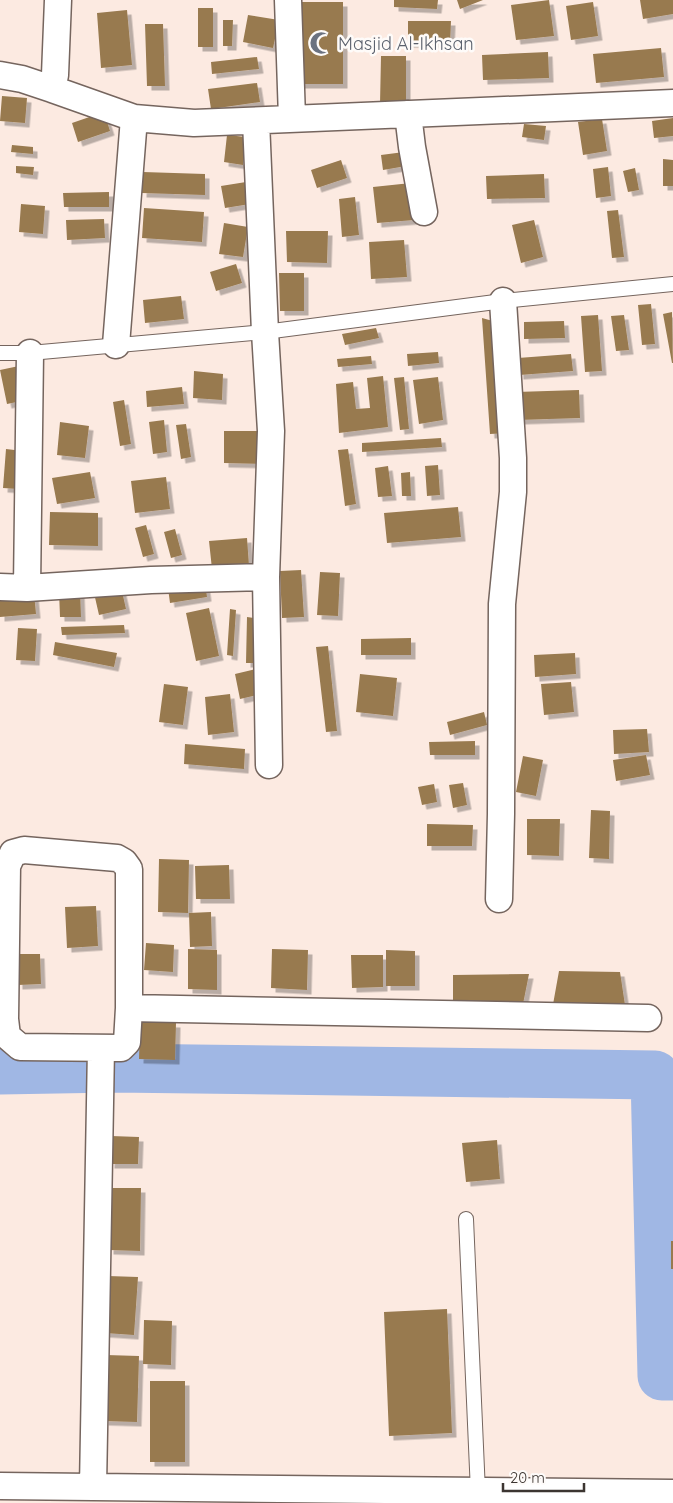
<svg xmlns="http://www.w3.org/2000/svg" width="673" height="1503" viewBox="0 0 673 1503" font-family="Quicksand,sans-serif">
  <defs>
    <filter id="shadow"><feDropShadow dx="4.5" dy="4.5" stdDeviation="0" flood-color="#0004"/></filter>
  </defs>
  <rect width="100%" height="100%" fill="#fceae1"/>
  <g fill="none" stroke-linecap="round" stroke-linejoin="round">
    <path stroke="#a0b7e4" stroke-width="49" d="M 0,1070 L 114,1068 L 655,1075 L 662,1376 L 673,1376"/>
  </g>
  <path fill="#987a4f" filter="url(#shadow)" d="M 394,0 L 438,0 L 437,9 L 394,7 Z
    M 457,0 L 483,0 L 460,9 Z
    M 549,0 L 554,36 L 516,40 L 511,5 Z
    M 640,0 L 673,0 L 673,14 L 643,19 Z
    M 299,2 L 343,2 L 343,84 L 299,84 Z
    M 593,2 L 598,36 L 571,40 L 566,6 Z
    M 198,8 L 213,8 L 213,47 L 198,47 Z
    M 127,10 L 132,65 L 101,68 L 97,13 Z
    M 248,15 L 279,20 L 273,48 L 243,42 Z
    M 223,20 L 233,20 L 232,46 L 223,46 Z
    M 408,21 L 451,21 L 450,44 L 408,43 Z
    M 145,24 L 163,24 L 165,86 L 147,86 Z
    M 661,48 L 664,77 L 596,83 L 593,54 Z
    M 548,52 L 549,78 L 483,80 L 482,55 Z
    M 381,56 L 406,56 L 406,105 L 380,104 Z
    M 257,57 L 259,69 L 212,74 L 211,62 Z
    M 257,83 L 260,102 L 211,109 L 208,89 Z
    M 2,96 L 27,98 L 25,123 L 0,121 Z
    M 104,112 L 110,131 L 78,142 L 72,123 Z
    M 673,118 L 673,136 L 654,138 L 652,121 Z
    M 602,119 L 607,151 L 583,155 L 578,122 Z
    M 524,124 L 546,126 L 544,140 L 522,137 Z
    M 227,135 L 246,137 L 243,165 L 224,162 Z
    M 12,145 L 33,147 L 33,154 L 11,152 Z
    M 404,152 L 406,166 L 383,170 L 381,155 Z
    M 663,159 L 673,160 L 673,186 L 663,186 Z
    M 341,160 L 347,178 L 317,188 L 311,170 Z
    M 16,166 L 34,167 L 33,175 L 16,173 Z
    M 608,167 L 611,196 L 596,198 L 593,169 Z
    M 635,168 L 639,190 L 628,192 L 623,171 Z
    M 143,172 L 205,174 L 205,195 L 142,193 Z
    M 544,174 L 545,198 L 487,199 L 486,176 Z
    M 246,182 L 250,204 L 225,208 L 221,186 Z
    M 411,183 L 414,220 L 377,223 L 373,187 Z
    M 109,192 L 109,207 L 64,207 L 63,193 Z
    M 355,197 L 359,235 L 342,237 L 339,199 Z
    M 21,204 L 45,206 L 43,234 L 19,232 Z
    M 144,208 L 204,212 L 202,242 L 142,238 Z
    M 618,210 L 624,257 L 612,258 L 607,211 Z
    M 104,219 L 105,238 L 67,240 L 66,220 Z
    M 534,220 L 543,257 L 521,263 L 512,225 Z
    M 224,223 L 248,227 L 243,257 L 219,254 Z
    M 286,231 L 328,231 L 327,263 L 287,262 Z
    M 404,240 L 407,277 L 371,279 L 369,242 Z
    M 236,264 L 242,283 L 216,291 L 210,272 Z
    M 279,273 L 304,273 L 304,311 L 280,311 Z
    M 181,296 L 184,319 L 145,323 L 143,300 Z
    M 651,304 L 655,344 L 642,345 L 638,305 Z
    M 672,312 L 673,363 L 672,363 L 663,314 Z
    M 598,315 L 602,371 L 585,372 L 581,316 Z
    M 624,315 L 629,350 L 616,351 L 611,316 Z
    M 482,318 L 500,323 L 508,433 L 490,434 Z
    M 564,321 L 565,338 L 524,339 L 524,322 Z
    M 376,328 L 379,338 L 345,345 L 342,334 Z
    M 438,352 L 439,363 L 408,366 L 407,354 Z
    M 571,354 L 573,371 L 519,375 L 518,358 Z
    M 371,356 L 372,364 L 338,367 L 337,359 Z
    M 19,366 L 26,400 L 7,404 L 0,370 Z
    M 194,371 L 223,374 L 222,400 L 193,398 Z
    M 383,376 L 388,427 L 339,433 L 336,384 L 353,382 L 356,409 L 370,408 L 367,378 Z
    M 404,377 L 409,429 L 400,430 L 394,378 Z
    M 438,377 L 443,420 L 419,424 L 413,380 Z
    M 182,387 L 184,404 L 147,407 L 146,391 Z
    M 579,390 L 580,418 L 517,420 L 516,392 Z
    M 124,400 L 131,444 L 120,446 L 113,402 Z
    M 164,420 L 167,452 L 153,454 L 149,422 Z
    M 60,422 L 89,426 L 85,458 L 57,455 Z
    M 186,424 L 191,457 L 181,459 L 176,425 Z
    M 224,431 L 263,431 L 263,464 L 224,463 Z
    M 441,438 L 442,447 L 362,452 L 362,443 Z
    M 6,449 L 23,451 L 19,489 L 3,488 Z
    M 348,449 L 356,504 L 345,506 L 338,450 Z
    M 438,465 L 440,495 L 427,496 L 425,466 Z
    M 388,466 L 392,496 L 378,497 L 375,468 Z
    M 90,472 L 95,498 L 57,504 L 52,478 Z
    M 410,472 L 411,496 L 402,496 L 401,473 Z
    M 166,477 L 170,509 L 135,513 L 131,481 Z
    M 458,507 L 461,537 L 387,543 L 384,513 Z
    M 50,512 L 98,513 L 98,546 L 49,545 Z
    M 146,525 L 154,554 L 143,557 L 135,528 Z
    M 175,529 L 182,555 L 171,558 L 164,532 Z
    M 247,538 L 249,566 L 212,569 L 209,541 Z
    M 301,570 L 304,617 L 282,618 L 280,571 Z
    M 320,572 L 340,573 L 338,616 L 317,615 Z
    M 205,582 L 207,597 L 170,603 L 168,588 Z
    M 121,587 L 126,609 L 99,615 L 94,593 Z
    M 80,590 L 81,617 L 60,617 L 59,591 Z
    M 34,593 L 36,614 L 0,617 L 0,596 Z
    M 209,608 L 219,656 L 196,661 L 186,613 Z
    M 230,609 L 236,610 L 233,656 L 227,655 Z
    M 247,617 L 254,618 L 253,663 L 246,663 Z
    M 124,625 L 125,633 L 62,635 L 61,627 Z
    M 18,628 L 37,629 L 35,661 L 16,660 Z
    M 411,638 L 411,655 L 361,655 L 361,639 Z
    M 55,642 L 117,653 L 114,667 L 53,655 Z
    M 328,646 L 337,731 L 326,732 L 316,647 Z
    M 575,653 L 576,674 L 535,677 L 534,655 Z
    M 256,669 L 261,694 L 240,699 L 235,674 Z
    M 360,674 L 397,678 L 393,716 L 356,712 Z
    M 571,682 L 574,712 L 544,715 L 541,684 Z
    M 164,684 L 188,687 L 183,725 L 159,722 Z
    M 230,694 L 234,732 L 208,735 L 205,697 Z
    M 484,712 L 487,725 L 450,735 L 447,722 Z
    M 647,729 L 649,752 L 614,754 L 613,730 Z
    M 475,741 L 475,755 L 430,755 L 429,742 Z
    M 185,744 L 245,749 L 244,769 L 184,764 Z
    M 646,755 L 650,775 L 616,781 L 613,760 Z
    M 523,756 L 543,760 L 536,796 L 516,792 Z
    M 463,783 L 467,805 L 453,808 L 449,785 Z
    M 434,784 L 437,802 L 422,805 L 418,787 Z
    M 591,810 L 610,811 L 609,859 L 589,858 Z
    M 527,819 L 560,819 L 559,856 L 527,855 Z
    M 427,824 L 473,825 L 472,846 L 427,846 Z
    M 159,859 L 189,860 L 188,913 L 158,912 Z
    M 229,865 L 230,899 L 196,899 L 195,866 Z
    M 96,906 L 98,946 L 67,948 L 65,907 Z
    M 211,912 L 212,946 L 190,947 L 189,913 Z
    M 146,943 L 174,945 L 173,972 L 144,970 Z
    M 188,949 L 217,950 L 217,990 L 188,989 Z
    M 272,949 L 308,950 L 307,990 L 271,988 Z
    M 386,950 L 415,951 L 415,986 L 386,986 Z
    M 17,954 L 40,954 L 41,984 L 18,985 Z
    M 351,955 L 383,955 L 383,987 L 352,988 Z
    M 559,971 L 620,972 L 625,1005 L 552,1010 Z
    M 529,974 L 522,1009 L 453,1009 L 453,975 Z
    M 140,1022 L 176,1023 L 175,1060 L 139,1059 Z
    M 111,1136 L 139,1137 L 138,1164 L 110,1164 Z
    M 497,1140 L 500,1179 L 466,1182 L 462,1143 Z
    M 110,1188 L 141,1188 L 140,1251 L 109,1250 Z
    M 671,1241 L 673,1241 L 673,1269 L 671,1269 Z
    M 108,1276 L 138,1277 L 134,1335 L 105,1333 Z
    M 447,1309 L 452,1433 L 389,1436 L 384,1312 Z
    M 144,1320 L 172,1321 L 171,1365 L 143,1364 Z
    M 106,1355 L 139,1356 L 137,1422 L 104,1421 Z
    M 150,1381 L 185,1381 L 185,1462 L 150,1462 Z"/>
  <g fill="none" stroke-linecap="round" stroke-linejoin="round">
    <defs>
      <path id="service" d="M 0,353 L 30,353 L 265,332 L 503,301 L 673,284
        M 466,1219 L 478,1492"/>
      <path id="minor" d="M 58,0 L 55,75 L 52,89 L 134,118 L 194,123 L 673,103
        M 288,0 L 292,118
        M 0,75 L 22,79 L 52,89
        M 408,114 L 412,147 L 424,212
        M 256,121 L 265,332 L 271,431 L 266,577 L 269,765
        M 116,345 L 134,118
        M 0,587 L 27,588 L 151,580 L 266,577
        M 27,588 L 30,353
        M 24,850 L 117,858 L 124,862 L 129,869 L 129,1008 L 127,1042 L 121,1048 L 20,1047 L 7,1036 L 5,1019 L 7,866 L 13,853 Z
        M 499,899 L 501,814 L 502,604 L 513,492 L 513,458 L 503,301
        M 129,1008 L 648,1018
        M 0,1486 L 673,1493
        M 93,1487 L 101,1048"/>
    </defs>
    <use href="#service" stroke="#75655e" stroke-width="16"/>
    <use href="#minor" stroke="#75655e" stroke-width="29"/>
    <use href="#service" stroke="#fff" stroke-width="14"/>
    <use href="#minor" stroke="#fff" stroke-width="26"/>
  </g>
  <defs>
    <symbol id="mosque-bare" viewBox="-9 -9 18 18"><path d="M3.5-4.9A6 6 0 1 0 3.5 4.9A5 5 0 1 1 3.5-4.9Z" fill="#6b7280" stroke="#fefbf9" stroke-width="2.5" paint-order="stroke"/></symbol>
  </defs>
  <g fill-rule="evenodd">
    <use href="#mosque-bare" x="305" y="27" width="32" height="32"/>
  </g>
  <g text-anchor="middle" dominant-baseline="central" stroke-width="5" stroke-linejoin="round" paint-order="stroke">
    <g font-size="18" fill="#5b616d" stroke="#fefbf9" text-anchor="start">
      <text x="338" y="43">Masjid Al-Ikhsan</text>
    </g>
  </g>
  <path d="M503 1483v8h81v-8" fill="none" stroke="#3c3531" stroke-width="2.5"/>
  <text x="510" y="1483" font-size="15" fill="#3c3531" stroke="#fefbf9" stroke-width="4" paint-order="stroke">20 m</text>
</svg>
